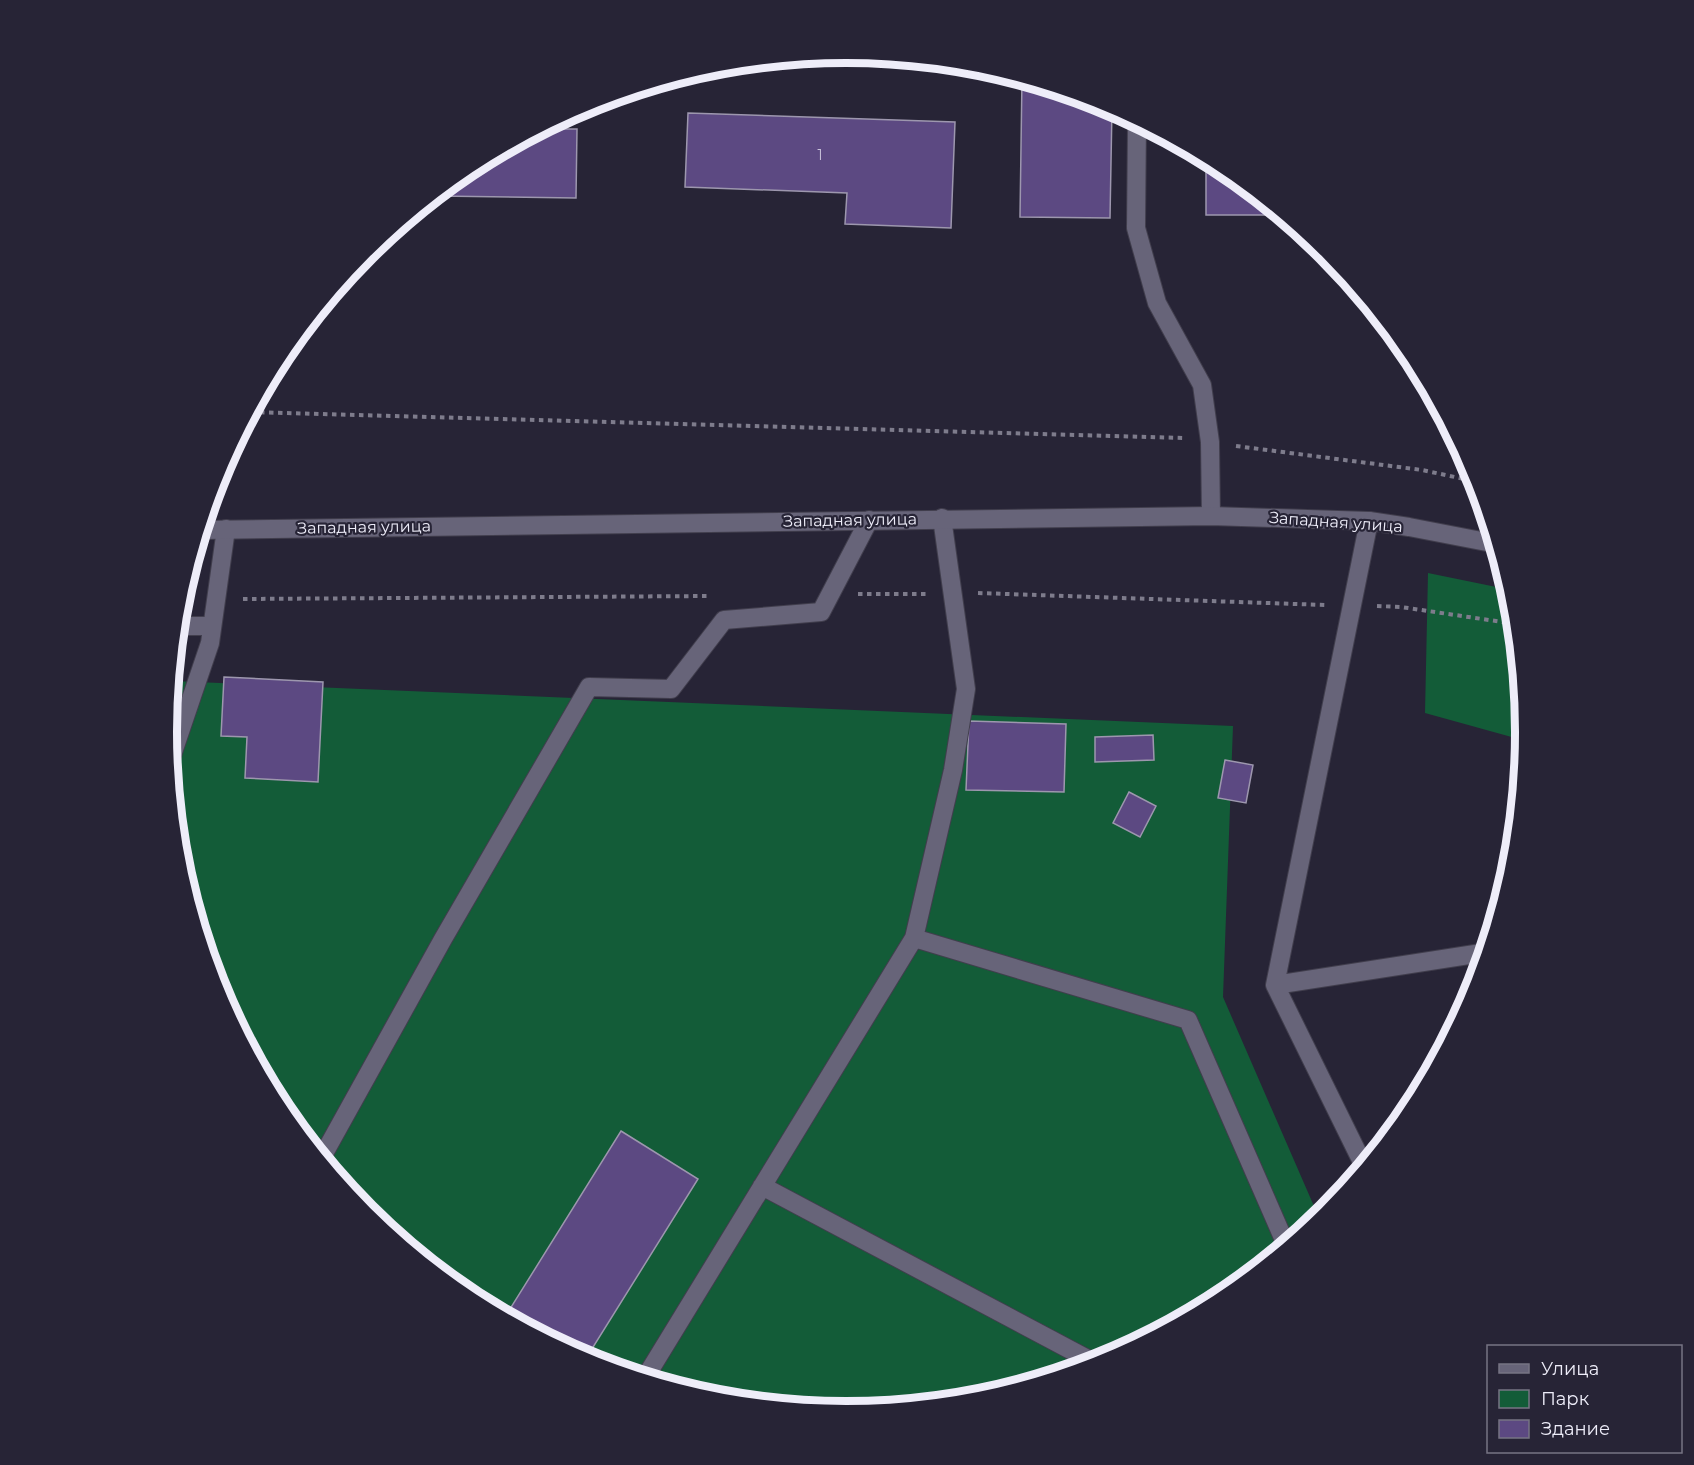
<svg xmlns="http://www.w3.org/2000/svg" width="1694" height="1465" viewBox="0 0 1694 1465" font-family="Montserrat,sans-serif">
  <rect width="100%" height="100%" fill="#272436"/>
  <path fill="#135c38" d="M 1428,573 L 1511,590 L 1514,600 L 1527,733 L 1526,741 L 1425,713 Z
    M 172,681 L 1233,726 L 1223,997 L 1320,1220 L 1224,1298 L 1107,1361 L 979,1399 L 847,1412 L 714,1399 L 586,1361 L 469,1298 L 366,1213 L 281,1110 L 219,992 L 180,865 L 167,732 Z"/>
  <path fill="#5c4982" stroke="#9d97ae" stroke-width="1.5" d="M 1022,78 L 1112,107 L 1110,218 L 1020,217 Z
    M 688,113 L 955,122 L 951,228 L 845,224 L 847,193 L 685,187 Z
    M 541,129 L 577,129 L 576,198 L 438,196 L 438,193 L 470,167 Z
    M 1206,157 L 1225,167 L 1284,215 L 1206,215 Z
    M 224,677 L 323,682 L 318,782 L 245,778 L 247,737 L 221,736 Z
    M 969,721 L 1066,724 L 1064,792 L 966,790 Z
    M 1153,735 L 1154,760 L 1095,762 L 1095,737 Z
    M 1225,760 L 1253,765 L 1246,803 L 1218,798 Z
    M 1129,792 L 1156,806 L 1140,837 L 1113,823 Z
    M 621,1131 L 698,1179 L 585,1360 L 505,1317 Z"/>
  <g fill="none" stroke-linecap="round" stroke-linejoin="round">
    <defs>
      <path id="service" d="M 1137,120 L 1136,228 L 1157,303 L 1202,385 L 1210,442 L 1211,516
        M 177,626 L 212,626
        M 170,761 L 210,643 L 226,529
        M 914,938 L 1188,1020 L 1287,1247
        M 1275,985 L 1488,952
        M 321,1159 L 443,939 L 589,687 L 671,689 L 724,620 L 821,612 L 869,520
        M 1365,1168 L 1275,985 L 1369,521
        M 762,1186 L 1097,1364
        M 645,1378 L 914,938 L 953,770 L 966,689 L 942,518"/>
      <path id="secondary" d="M 201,530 L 1211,516 L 1369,521 L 1409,527 L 1497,544"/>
    </defs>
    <use href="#service" stroke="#413e4d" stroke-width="20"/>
    <use href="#secondary" stroke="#413e4d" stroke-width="20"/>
    <path stroke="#7e7c8c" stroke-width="4" stroke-dasharray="4.5 4.5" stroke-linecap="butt" d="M 251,412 L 1184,438
      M 1236,446 L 1422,470 L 1478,482
      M 978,593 L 1325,605
      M 858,594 L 926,594
      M 243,599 L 710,596
      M 1377,606 L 1401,607 L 1516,624"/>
    <use href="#service" stroke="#676479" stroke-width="18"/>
    <use href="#secondary" stroke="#676479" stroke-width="18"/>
  </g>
  <g text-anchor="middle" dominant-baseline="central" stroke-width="4.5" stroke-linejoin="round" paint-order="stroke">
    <g font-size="14" fill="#cac4db">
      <text x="820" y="155">1</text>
    </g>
    <g font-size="16" fill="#eeedf9" stroke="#272436">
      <text transform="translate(850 520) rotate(-1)">Западная улица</text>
      <text transform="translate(1336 522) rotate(4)">Западная улица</text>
      <text transform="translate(364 527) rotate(-1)">Западная улица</text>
    </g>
  </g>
  <path d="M0 0H1694V1465H0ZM177 732a669 669 0 1 1 1338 0a669 669 0 1 1-1338 0Z" fill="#272436" fill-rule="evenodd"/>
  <path fill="none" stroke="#eeedf9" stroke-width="8" d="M177 732a669 669 0 1 1 1338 0a669 669 0 1 1-1338 0Z"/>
  <rect x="1487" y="1345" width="195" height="108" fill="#272436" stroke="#777484" stroke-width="1.5"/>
  <rect x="1499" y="1364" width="30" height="9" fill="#676479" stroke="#777484" stroke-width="1.5"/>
  <text x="1541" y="1375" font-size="18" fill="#eeedf9">Улица</text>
  <rect x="1499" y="1390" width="30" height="18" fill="#135c38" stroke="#777484" stroke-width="1.5"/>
  <text x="1541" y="1405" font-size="18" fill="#eeedf9">Парк</text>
  <rect x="1499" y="1420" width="30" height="18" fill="#5c4982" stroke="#777484" stroke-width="1.5"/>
  <text x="1541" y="1435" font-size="18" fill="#eeedf9">Здание</text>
</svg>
